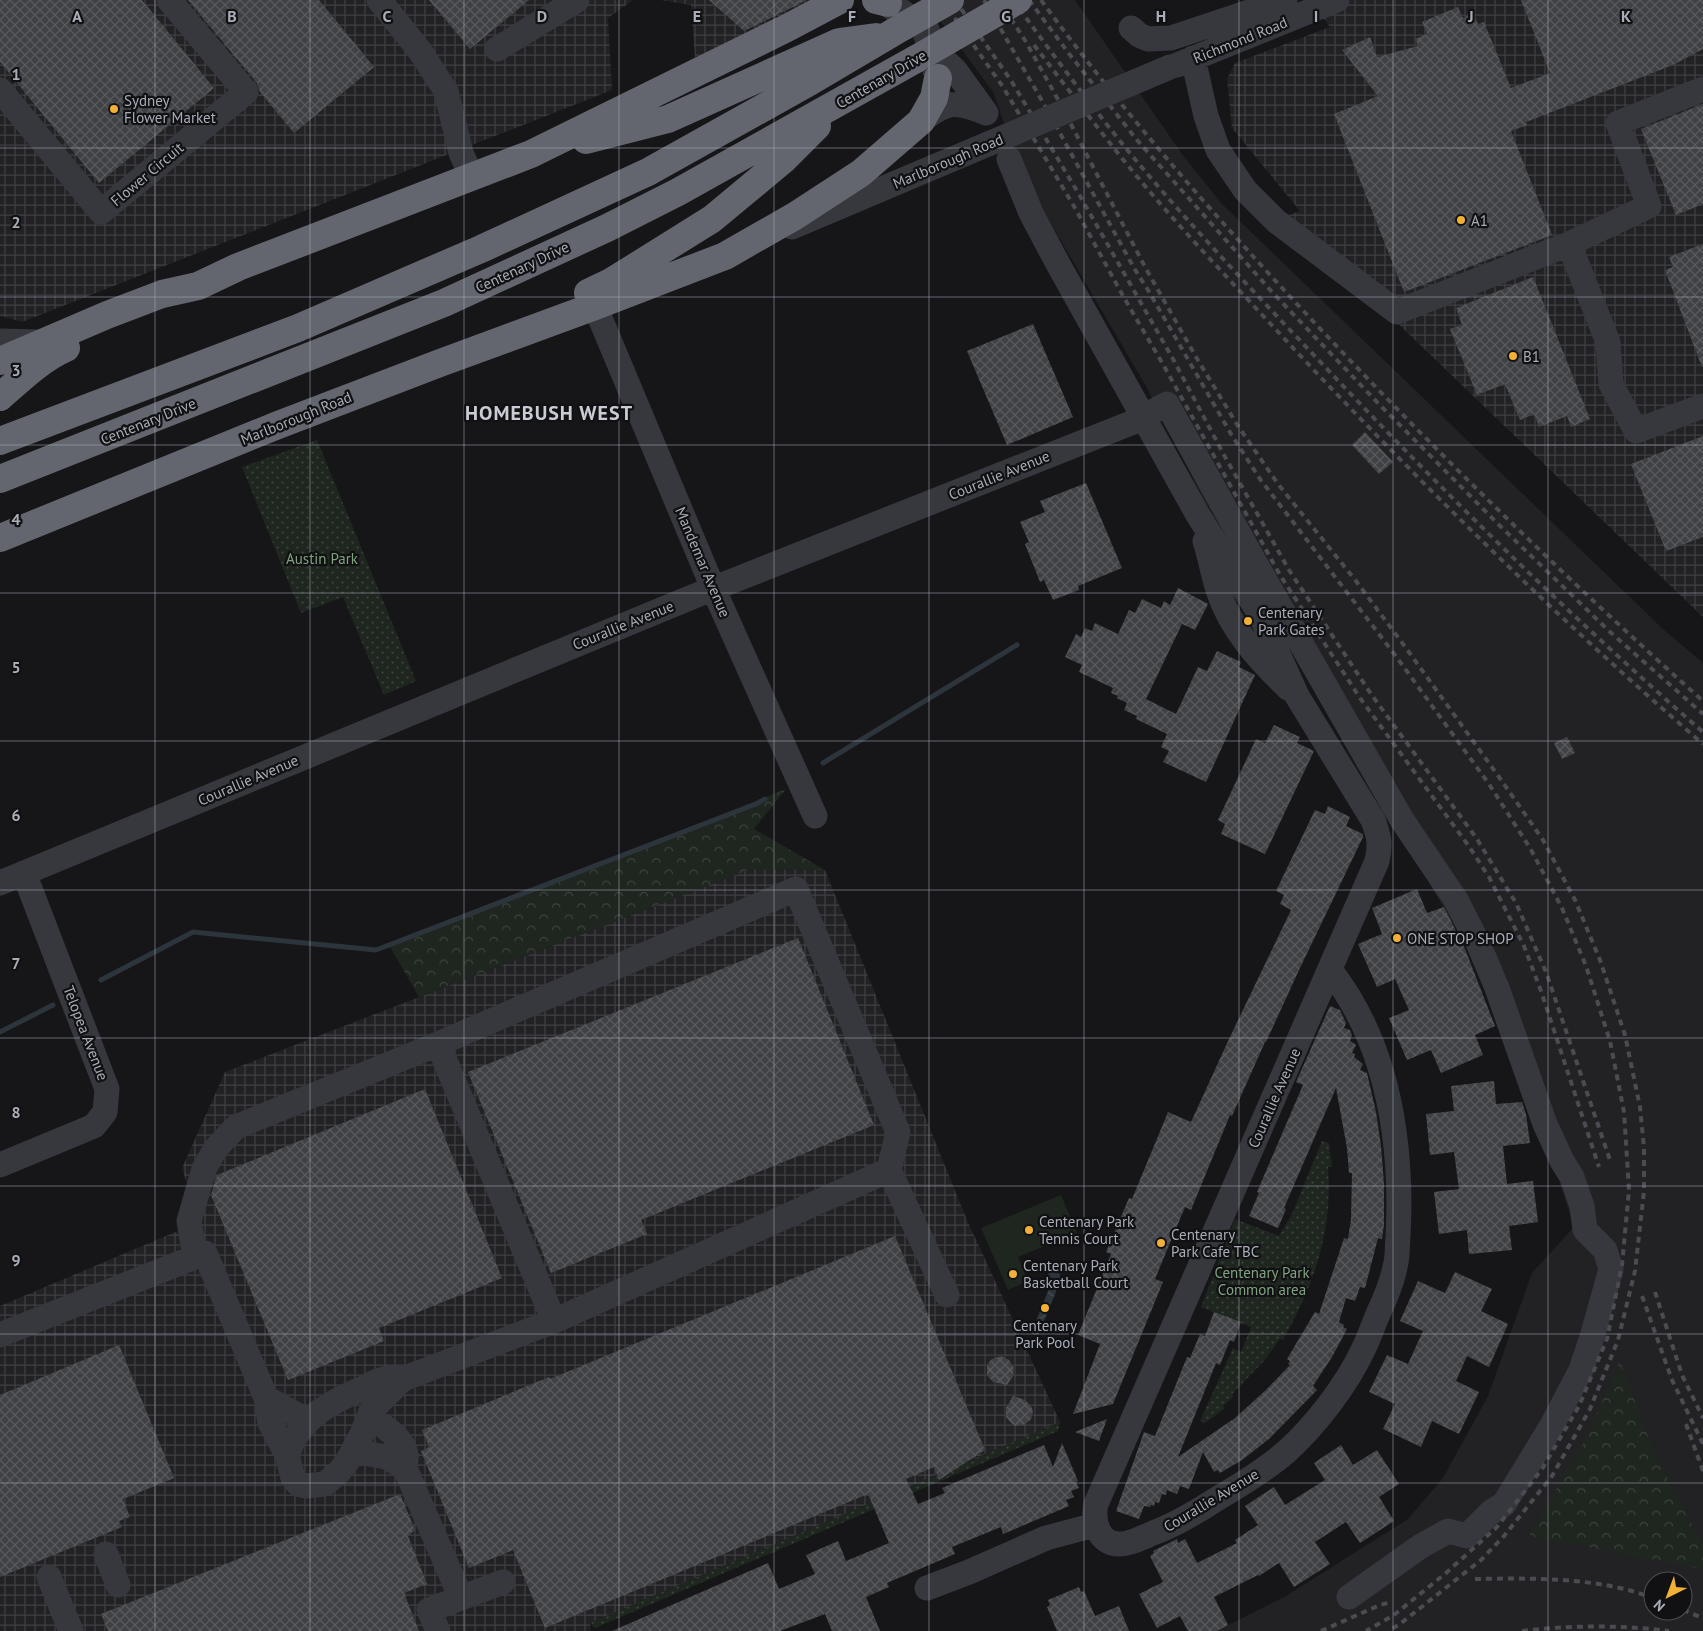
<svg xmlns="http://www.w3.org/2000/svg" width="1703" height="1631" viewBox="0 0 1703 1631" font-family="'PT Sans',sans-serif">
  <defs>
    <pattern id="industrial-grid" width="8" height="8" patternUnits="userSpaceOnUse" patternTransform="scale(1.25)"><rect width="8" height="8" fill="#222225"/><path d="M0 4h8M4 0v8" fill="none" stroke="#3f3f43"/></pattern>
    <pattern id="grass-dots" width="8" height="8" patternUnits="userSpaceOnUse" patternTransform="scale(1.25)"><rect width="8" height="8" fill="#1e261f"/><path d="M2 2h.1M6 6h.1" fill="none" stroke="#3c433d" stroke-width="1.8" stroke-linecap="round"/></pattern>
    <pattern id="forest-crowns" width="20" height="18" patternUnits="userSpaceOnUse" patternTransform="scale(1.25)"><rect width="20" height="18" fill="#1e261f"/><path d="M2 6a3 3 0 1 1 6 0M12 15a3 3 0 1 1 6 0" fill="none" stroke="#3c433d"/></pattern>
    <pattern id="water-waves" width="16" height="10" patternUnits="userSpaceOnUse" patternTransform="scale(1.25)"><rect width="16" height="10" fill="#2c353c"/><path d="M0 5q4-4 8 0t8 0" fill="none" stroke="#485056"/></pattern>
    <pattern id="building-cross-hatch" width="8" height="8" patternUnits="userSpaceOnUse" patternTransform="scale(1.25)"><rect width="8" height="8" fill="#404145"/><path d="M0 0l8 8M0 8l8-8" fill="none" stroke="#595a5e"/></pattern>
  </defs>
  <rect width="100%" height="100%" fill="#161618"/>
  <path fill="#222225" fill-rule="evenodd" d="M 925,0 L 1075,0 L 1182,154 L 1221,203 L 1664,630 L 1703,663 L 1703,1631 L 1217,1631 L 1286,1596 L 1408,1519 L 1443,1478 L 1488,1396 L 1532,1273 L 1574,1227 L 1540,1121 L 1468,949 L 1203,498 L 1147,388 L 1023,176 L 993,92 ZM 1653,1581 L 1683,1581 L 1683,1611 L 1653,1611 Z"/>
  <path fill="url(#industrial-grid)" d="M 0,0 L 633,0 L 608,18 L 612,90 L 22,322 L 0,316 Z
    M 660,0 L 818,0 L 695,58 L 691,5 Z
    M 1311,0 L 1703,0 L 1703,617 L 1286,216 L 1300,211 L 1232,128 L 1227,79 L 1235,63 L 1330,27 Z
    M 751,869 L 825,870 L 967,1220 L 1060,1422 L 590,1623 L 591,1631 L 0,1631 L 0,1306 L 199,1222 L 182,1168 L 225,1072 Z"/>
  <path fill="url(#grass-dots)" d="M 317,440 L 416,681 L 384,695 L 343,597 L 301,613 L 242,467 Z
    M 1322,1141 L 1329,1143 L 1332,1167 L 1328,1167 C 1333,1232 1314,1284 1283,1340 L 1280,1339 L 1264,1361 L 1232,1394 L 1233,1397 L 1223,1406 L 1225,1408 L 1205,1423 L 1200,1421 L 1233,1348 L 1241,1352 L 1251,1327 L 1201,1307 L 1235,1219 L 1279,1236 L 1292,1214 Z
    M 1060,1422 L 1058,1431 L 595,1628 L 590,1623 Z"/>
  <path fill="url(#forest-crowns)" d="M 786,789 L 754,829 L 825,870 L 751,869 L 419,997 L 389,945 Z
    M 1620,1361 L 1653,1450 L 1703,1546 L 1703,1569 L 1529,1536 L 1587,1437 Z"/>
  <path fill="#1e261f" d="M 1061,1195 L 1077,1233 L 1018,1257 L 1028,1281 L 1008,1290 L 981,1228 Z"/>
  <path fill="url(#water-waves)" d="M 1054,1271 L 1060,1274 L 1060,1282 L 1038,1336 L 1031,1333 L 1051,1284 L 1047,1280 L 1047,1276 L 1049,1273 Z"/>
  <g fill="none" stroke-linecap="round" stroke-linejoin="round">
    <path stroke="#2c353c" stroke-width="5" d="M 823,763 L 1017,645
      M 101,980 L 193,932 L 376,950 L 756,804 L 765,799
      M 0,1032 L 53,1005"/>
  </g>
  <path fill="url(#building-cross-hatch)" d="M 0,0 L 142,0 L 214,88 L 99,183 L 0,62 Z
    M 188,0 L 319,0 L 374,67 L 294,133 L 260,92 L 257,83 Z
    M 429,0 L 529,0 L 470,49 Z
    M 709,0 L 807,0 L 744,31 Z
    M 1521,0 L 1703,0 L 1703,49 L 1673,65 L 1526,122 L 1527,125 L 1511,131 L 1552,235 L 1404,292 L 1334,114 L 1378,96 L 1342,50 L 1370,37 L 1377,57 L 1418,46 L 1415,39 L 1427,34 L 1422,22 L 1458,7 L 1463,18 L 1474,13 L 1478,24 L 1484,22 L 1511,88 L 1550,73 Z
    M 1703,104 L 1703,204 L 1676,215 L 1641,129 Z
    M 1703,244 L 1703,367 L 1702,367 L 1665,270 L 1673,267 L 1669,257 Z
    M 1533,277 L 1590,419 L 1571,427 L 1567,416 L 1539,427 L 1534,414 L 1520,420 L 1505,384 L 1477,395 L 1450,329 L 1462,325 L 1456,308 Z
    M 1033,324 L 1073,417 L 1007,445 L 967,351 Z
    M 1365,432 L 1393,462 L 1379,474 L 1352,445 Z
    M 1703,436 L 1703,537 L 1666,551 L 1631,464 Z
    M 1086,483 L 1122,568 L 1078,586 L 1079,590 L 1053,600 L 1044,580 L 1040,582 L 1025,544 L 1029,542 L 1020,522 L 1045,512 L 1040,501 Z
    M 1178,588 L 1208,604 L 1195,630 L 1182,624 L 1146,699 L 1176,714 L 1198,667 L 1207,671 L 1217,651 L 1241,662 L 1239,667 L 1255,675 L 1206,782 L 1163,762 L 1169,751 L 1161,747 L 1167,734 L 1136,719 L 1137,716 L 1124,710 L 1127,703 L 1117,698 L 1118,696 L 1111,693 L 1113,688 L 1079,672 L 1082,665 L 1065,657 L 1076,634 L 1081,637 L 1085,628 L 1092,631 L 1095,623 L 1118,634 L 1129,610 L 1135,613 L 1142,599 L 1161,608 L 1164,601 L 1170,605 Z
    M 1274,725 L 1300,737 L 1297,743 L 1314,751 L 1265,854 L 1221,834 L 1225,824 L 1218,820 L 1256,739 L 1265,743 Z
    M 1567,737 L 1575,753 L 1562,759 L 1554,743 Z
    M 1328,806 L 1350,817 L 1346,826 L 1363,834 L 1363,837 L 1300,968 L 1266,1042 L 1265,1042 L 1232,1116 L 1230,1115 L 1191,1210 L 1185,1207 L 1155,1279 L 1163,1282 L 1113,1404 L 1073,1414 L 1100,1344 L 1078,1335 L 1111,1254 L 1106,1252 L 1129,1198 L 1132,1199 L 1168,1112 L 1191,1122 L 1229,1039 L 1291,910 L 1280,904 L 1284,895 L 1276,891 L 1315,810 L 1325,814 Z
    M 1417,889 L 1427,913 L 1444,907 L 1465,949 L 1495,1026 L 1475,1035 L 1483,1055 L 1441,1073 L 1431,1050 L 1407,1060 L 1389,1018 L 1409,1010 L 1395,979 L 1377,987 L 1358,944 L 1382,934 L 1372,908 Z
    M 798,938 L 874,1125 L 641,1220 L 647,1234 L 551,1273 L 468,1072 Z
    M 1330,1006 L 1340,1010 L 1346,1023 L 1344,1028 L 1350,1030 L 1352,1035 L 1350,1041 L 1356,1045 L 1352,1053 L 1355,1054 L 1354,1057 L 1363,1064 L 1360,1070 L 1367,1073 L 1376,1112 L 1381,1146 L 1384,1184 L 1384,1225 L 1382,1239 L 1378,1238 L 1365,1288 L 1360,1287 L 1355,1301 L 1346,1298 L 1339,1322 L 1344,1325 L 1343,1327 L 1347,1329 L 1332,1357 L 1313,1386 L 1317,1390 L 1269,1439 L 1242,1460 L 1220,1473 L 1218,1470 L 1214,1472 L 1203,1452 L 1189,1489 L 1180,1486 L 1177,1494 L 1167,1490 L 1166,1495 L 1162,1494 L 1159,1503 L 1155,1502 L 1154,1506 L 1151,1505 L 1150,1507 L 1144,1506 L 1139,1519 L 1116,1511 L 1144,1432 L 1155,1436 L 1187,1357 L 1190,1358 L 1200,1334 L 1205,1336 L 1214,1312 L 1241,1322 L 1234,1342 L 1230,1340 L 1220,1365 L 1216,1363 L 1178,1457 L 1235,1418 L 1266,1390 L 1290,1365 L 1288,1364 L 1290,1361 L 1287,1359 L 1315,1312 L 1319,1314 L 1344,1238 L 1348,1239 L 1351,1219 L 1352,1173 L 1349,1173 L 1347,1148 L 1336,1088 L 1284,1208 L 1286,1209 L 1278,1228 L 1249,1216 L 1259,1193 L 1257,1192 L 1303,1085 L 1296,1082 Z
    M 1494,1081 L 1496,1104 L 1522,1102 L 1526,1114 L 1530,1143 L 1503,1146 L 1507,1184 L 1533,1181 L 1538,1222 L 1509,1226 L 1512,1250 L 1469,1254 L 1467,1230 L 1439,1234 L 1434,1192 L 1459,1189 L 1454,1152 L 1430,1155 L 1426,1114 L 1454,1111 L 1451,1086 Z
    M 425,1089 L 502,1278 L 379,1328 L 384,1341 L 288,1380 L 211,1195 L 217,1175 Z
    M 895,1236 L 985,1450 L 939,1480 L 934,1467 L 906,1479 L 918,1504 L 945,1493 L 942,1488 L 1044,1445 L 1053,1467 L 1062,1443 L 1078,1481 L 1076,1482 L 1079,1488 L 1071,1491 L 1074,1497 L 1066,1500 L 1069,1506 L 1003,1534 L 1001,1527 L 952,1547 L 955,1554 L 887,1583 L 889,1587 L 866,1597 L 880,1631 L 832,1631 L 825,1614 L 780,1631 L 612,1631 L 768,1563 L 779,1589 L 815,1574 L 806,1555 L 838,1541 L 846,1561 L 889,1543 L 868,1494 L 545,1628 L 513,1550 L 469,1568 L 421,1451 L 429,1447 L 422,1430 L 549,1377 L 550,1379 Z
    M 1455,1272 L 1492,1289 L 1481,1311 L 1508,1324 L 1489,1367 L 1467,1356 L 1456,1381 L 1479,1392 L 1459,1434 L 1432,1421 L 1421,1447 L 1383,1429 L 1395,1404 L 1369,1392 L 1387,1355 L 1408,1364 L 1423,1331 L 1400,1321 L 1418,1281 L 1445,1293 Z
    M 119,1345 L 174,1478 L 123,1499 L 130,1517 L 119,1521 L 122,1527 L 0,1577 L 0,1395 Z
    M 1001,1356 L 1009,1360 L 1014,1368 L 1013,1376 L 1007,1385 L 993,1382 L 987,1375 L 987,1366 L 989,1362 L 992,1359 Z
    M 1013,1396 L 1025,1400 L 1031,1406 L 1033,1411 L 1031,1419 L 1024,1425 L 1016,1426 L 1012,1424 L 1006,1417 L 1006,1408 Z
    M 1107,1419 L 1099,1441 L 1075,1432 Z
    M 1341,1445 L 1353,1465 L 1377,1450 L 1399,1484 L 1379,1497 L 1394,1521 L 1360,1543 L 1346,1522 L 1315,1542 L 1330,1564 L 1294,1587 L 1279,1563 L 1259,1576 L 1258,1575 L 1214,1597 L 1228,1625 L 1217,1631 L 1188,1631 L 1180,1616 L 1157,1628 L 1139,1594 L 1163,1582 L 1150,1556 L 1154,1553 L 1153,1551 L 1177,1539 L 1178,1543 L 1185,1539 L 1197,1563 L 1237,1543 L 1235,1540 L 1258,1525 L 1245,1506 L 1274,1487 L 1285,1505 L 1325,1480 L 1314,1463 Z
    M 400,1494 L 415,1530 L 408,1536 L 427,1584 L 404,1593 L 419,1631 L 108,1631 L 101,1614 Z
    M 1079,1587 L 1081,1592 L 1084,1591 L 1095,1616 L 1119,1606 L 1129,1631 L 1057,1631 L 1047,1607 L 1050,1605 L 1048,1600 Z"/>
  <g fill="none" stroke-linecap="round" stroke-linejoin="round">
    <path stroke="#333438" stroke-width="28" stroke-dasharray="28 14" stroke-linecap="butt" d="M 888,3 L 926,31 L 933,50 L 937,73"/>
    <path stroke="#37383d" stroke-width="25" d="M 379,0 L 420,51 L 446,91 L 461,153 L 472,177
      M 1131,28 L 1139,35 L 1148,39 L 1171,38 L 1285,0
      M 497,49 L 577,0
      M 933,50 L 955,70 L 986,113
      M 1193,58 L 1206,116 L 1218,150 L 1245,190 L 1276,221 L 1397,312 L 1569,244 L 1608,342 L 1611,384 L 1636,431 L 1703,406
      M 1177,65 L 1337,0
      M 0,90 L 101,212 L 246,92 L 169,0
      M 921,121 C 947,101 956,100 986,113
      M 1009,159 L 1031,213 L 1058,264 L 1198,515 L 1261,616 L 1297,696 L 1373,820 C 1379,836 1381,844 1377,861 L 1096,1504 C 1092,1521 1099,1545 1120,1544 C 1131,1544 1143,1537 1153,1533 C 1175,1525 1195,1513 1215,1500 C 1239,1486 1264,1471 1286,1452 C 1315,1426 1346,1386 1363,1350 C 1369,1338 1373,1326 1378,1314 C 1385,1299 1392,1283 1395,1267 C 1398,1257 1397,1246 1398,1236 C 1400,1200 1399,1166 1394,1131 C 1386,1073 1366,1016 1330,970
      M 792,227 L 988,144
      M 1569,244 L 1649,206 L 1618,123 L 1703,89
      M 595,306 L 713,588 L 815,816
      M 0,341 L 42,342
      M 1205,541 C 1210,557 1213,574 1218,590 C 1231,630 1259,660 1288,688
      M 0,883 L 697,595 L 1131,423 L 1167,404 L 1254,561 L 1402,820 L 1456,900 L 1478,943 L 1497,988 L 1545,1124 L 1562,1161 L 1572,1177 L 1582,1206 L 1585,1230 L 1605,1250 L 1611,1269 L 1592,1337 L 1581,1370 L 1551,1427 L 1504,1504 L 1491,1512 L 1467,1536 L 1448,1531 L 1421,1546 L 1349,1597
      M 0,1165 L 94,1126 L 105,1112 L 107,1089 L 24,873
      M 195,1257 L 189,1221 L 204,1169 L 216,1148 L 236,1127 L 438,1044
      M 554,1321 L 438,1044 L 796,889 L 898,1132 L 889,1170
      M 0,1335 L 205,1253 L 266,1398 L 270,1423 L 287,1455
      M 403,1379 C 399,1379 392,1377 388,1378 C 379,1379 368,1386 359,1390 C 325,1405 300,1419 287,1455 L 293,1478 L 298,1484 L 306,1486 L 325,1484 L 339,1472 L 347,1462 L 362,1434 L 371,1411 L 403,1379 L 554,1321 L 889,1170 L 947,1295
      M 266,1398 L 308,1421
      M 369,1418 C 383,1424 405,1440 406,1455 C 407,1459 405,1464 405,1468 L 461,1598
      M 353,1451 L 386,1457 L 405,1468
      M 106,1554 L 118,1585
      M 49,1577 L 71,1631
      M 927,1588 L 969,1572 L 1046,1538 L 1095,1525
      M 438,1631 L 429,1610 L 503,1582"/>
    <path stroke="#63666e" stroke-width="28" d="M 876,0 L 888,3
      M 586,140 L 668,119 L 839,42 L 876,37
      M 588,293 L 611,282 L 712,219 L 783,160 L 817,126
      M 0,361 L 107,315 L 162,294 L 198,286 L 238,267 L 531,154 L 789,27 L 840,0
      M 0,397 C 21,379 41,359 66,348
      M 0,441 L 298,328 L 481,249 L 648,172 L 811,81 L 904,26
      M 0,479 L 444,303 L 607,228 L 678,192 L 916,59
      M 0,538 L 278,425 L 440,363 L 595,306 L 725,256 L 795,216 L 861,173 L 921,121 L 934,98 L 938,78"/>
    <path stroke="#4a4c52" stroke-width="4" stroke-dasharray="6 5" stroke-linecap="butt" d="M 942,0 L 1003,87 L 1075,208 L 1123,296 L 1164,366 L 1280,575 L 1360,698 L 1468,845 L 1489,877 L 1524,946 L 1541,991 L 1599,1167
      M 955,0 L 1012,82 L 1080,196 L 1173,359 L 1224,455 L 1289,570 L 1371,694 L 1477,839 L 1516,903 L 1546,972 L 1611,1163
      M 984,0 L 1045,106 L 1134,268 L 1148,290 L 1231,434 L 1260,479 L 1395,655 L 1489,784 L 1530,848 L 1562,908 L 1586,966 L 1610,1041 L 1624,1112 L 1629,1190 L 1622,1265 L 1607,1339 L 1579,1406 L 1542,1469 L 1497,1527 L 1446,1573 L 1394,1615 L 1366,1631
      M 999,0 L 1026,42 L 1061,105 L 1145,267 L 1196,357 L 1238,426 L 1278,484 L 1356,581 L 1406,648 L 1499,777 L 1543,840 L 1575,900 L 1600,960 L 1625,1035 L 1640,1107 L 1644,1148 L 1644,1191 L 1635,1271 L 1618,1340 L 1590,1409 L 1552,1476 L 1504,1536 L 1481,1560 L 1400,1624 L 1388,1631
      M 1013,0 C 1048,48 1083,95 1120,141 C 1185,221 1257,295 1328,370 C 1447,496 1572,618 1703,732
      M 1029,0 L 1070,55 L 1137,140 L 1272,292 L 1376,401 L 1497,523 L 1609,631 L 1703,714
      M 1041,0 C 1128,119 1226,229 1327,336 C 1447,463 1573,585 1703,701
      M 1034,45 C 1061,80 1089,117 1117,152 C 1172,221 1234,284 1293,348 C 1423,486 1559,620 1703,744
      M 1655,1292 L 1682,1375 L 1703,1418
      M 1642,1296 L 1672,1380 L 1703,1444
      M 1686,1424 L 1703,1471
      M 1475,1579 C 1532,1578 1599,1577 1653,1598
      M 1683,1610 L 1703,1618
      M 1321,1631 L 1380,1605 L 1392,1602
      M 1522,1631 C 1571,1625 1620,1625 1669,1631"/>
    <path stroke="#37383d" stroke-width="25" d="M 988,144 L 1170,67"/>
    <path stroke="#63666e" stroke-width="28" d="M 904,26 L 950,0
      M 916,59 L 1018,0"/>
  </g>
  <path fill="none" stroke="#a8adb8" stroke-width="1" stroke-opacity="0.55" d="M 155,0 L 155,1631M 310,0 L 310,1631M 464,0 L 464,1631M 619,0 L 619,1631M 774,0 L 774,1631M 929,0 L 929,1631M 1084,0 L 1084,1631M 1239,0 L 1239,1631M 1393,0 L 1393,1631M 1548,0 L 1548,1631M 0,148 L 1703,148M 0,297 L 1703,297M 0,445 L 1703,445M 0,593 L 1703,593M 0,741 L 1703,741M 0,890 L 1703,890M 0,1038 L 1703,1038M 0,1186 L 1703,1186M 0,1334 L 1703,1334M 0,1483 L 1703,1483"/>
  <g fill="#f2b134" stroke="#111113" stroke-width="2">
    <circle cx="114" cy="109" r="5"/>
    <circle cx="1461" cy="220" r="5"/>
    <circle cx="1513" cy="356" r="5"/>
    <circle cx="1248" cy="621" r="5"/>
    <circle cx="1397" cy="938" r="5"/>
    <circle cx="1029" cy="1230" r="5"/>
    <circle cx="1161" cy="1243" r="5"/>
    <circle cx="1013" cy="1274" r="5"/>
    <circle cx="1045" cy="1308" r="5"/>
  </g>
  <g text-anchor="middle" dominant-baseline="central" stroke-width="4.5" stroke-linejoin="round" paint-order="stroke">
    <g font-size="15" fill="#a8adb8" stroke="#111113">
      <text transform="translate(1240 40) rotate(-22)">Richmond Road</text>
      <text transform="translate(881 79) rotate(-30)">Centenary Drive</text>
      <text transform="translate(948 161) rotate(-23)">Marlborough Road</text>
      <text transform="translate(147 174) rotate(-40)">Flower Circuit</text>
      <text transform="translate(522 267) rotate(-25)">Centenary Drive</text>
      <text transform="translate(296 418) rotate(-22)">Marlborough Road</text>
      <text transform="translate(148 421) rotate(-22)">Centenary Drive</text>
      <text transform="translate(999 475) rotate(-22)">Courallie Avenue</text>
      <text transform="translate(703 562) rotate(67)">Mandemar Avenue</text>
      <text transform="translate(623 625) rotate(-22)">Courallie Avenue</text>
      <text transform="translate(248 780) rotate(-23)">Courallie Avenue</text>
      <text transform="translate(86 1033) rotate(69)">Telopea Avenue</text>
      <text transform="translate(1274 1098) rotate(-66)">Courallie Avenue</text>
      <text transform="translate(1211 1500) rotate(-31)">Courallie Avenue</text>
    </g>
    <g font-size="15" fill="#a8adb8" stroke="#111113" text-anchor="start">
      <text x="124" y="100">Sydney<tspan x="124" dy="17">Flower Market</tspan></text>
      <text x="1471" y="220">A1</text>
      <text x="1523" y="356">B1</text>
      <text x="1258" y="612">Centenary<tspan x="1258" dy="17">Park Gates</tspan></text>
      <text x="1407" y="938">ONE STOP SHOP</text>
      <text x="1039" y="1221">Centenary Park<tspan x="1039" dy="17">Tennis Court</tspan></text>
      <text x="1171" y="1234">Centenary<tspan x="1171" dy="17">Park Cafe TBC</tspan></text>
      <text x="1023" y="1265">Centenary Park<tspan x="1023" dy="17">Basketball Court</tspan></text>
      <text x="1045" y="1325" text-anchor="middle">Centenary<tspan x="1045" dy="17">Park Pool</tspan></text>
    </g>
    <g font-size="15" fill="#7fa381" stroke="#111113">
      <text x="322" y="558">Austin Park</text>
      <text x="1262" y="1272">Centenary Park<tspan x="1262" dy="17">Common area</tspan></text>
    </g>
    <g font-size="20" font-weight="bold" letter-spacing="1" fill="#c9ccd4" stroke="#111113">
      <text x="549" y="413">HOMEBUSH WEST</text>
    </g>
  </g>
  <g font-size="16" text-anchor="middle" font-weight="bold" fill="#a8adb8" stroke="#111113" stroke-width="4.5" stroke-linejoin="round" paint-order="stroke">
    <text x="77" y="22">A</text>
    <text x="232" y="22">B</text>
    <text x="387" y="22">C</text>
    <text x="542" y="22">D</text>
    <text x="697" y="22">E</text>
    <text x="852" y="22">F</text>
    <text x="1006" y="22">G</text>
    <text x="1161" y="22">H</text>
    <text x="1316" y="22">I</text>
    <text x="1471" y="22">J</text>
    <text x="1626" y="22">K</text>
    <text x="16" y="80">1</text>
    <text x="16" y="228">2</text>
    <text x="16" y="376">3</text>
    <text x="16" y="525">4</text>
    <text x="16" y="673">5</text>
    <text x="16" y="821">6</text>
    <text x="16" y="969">7</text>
    <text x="16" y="1118">8</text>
    <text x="16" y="1266">9</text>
  </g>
  <g transform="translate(1668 1596) rotate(222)"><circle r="24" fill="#111113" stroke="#4d4f55"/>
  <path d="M0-4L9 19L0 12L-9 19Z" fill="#f2b134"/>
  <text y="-8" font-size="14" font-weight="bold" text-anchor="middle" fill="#a8adb8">N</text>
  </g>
</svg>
